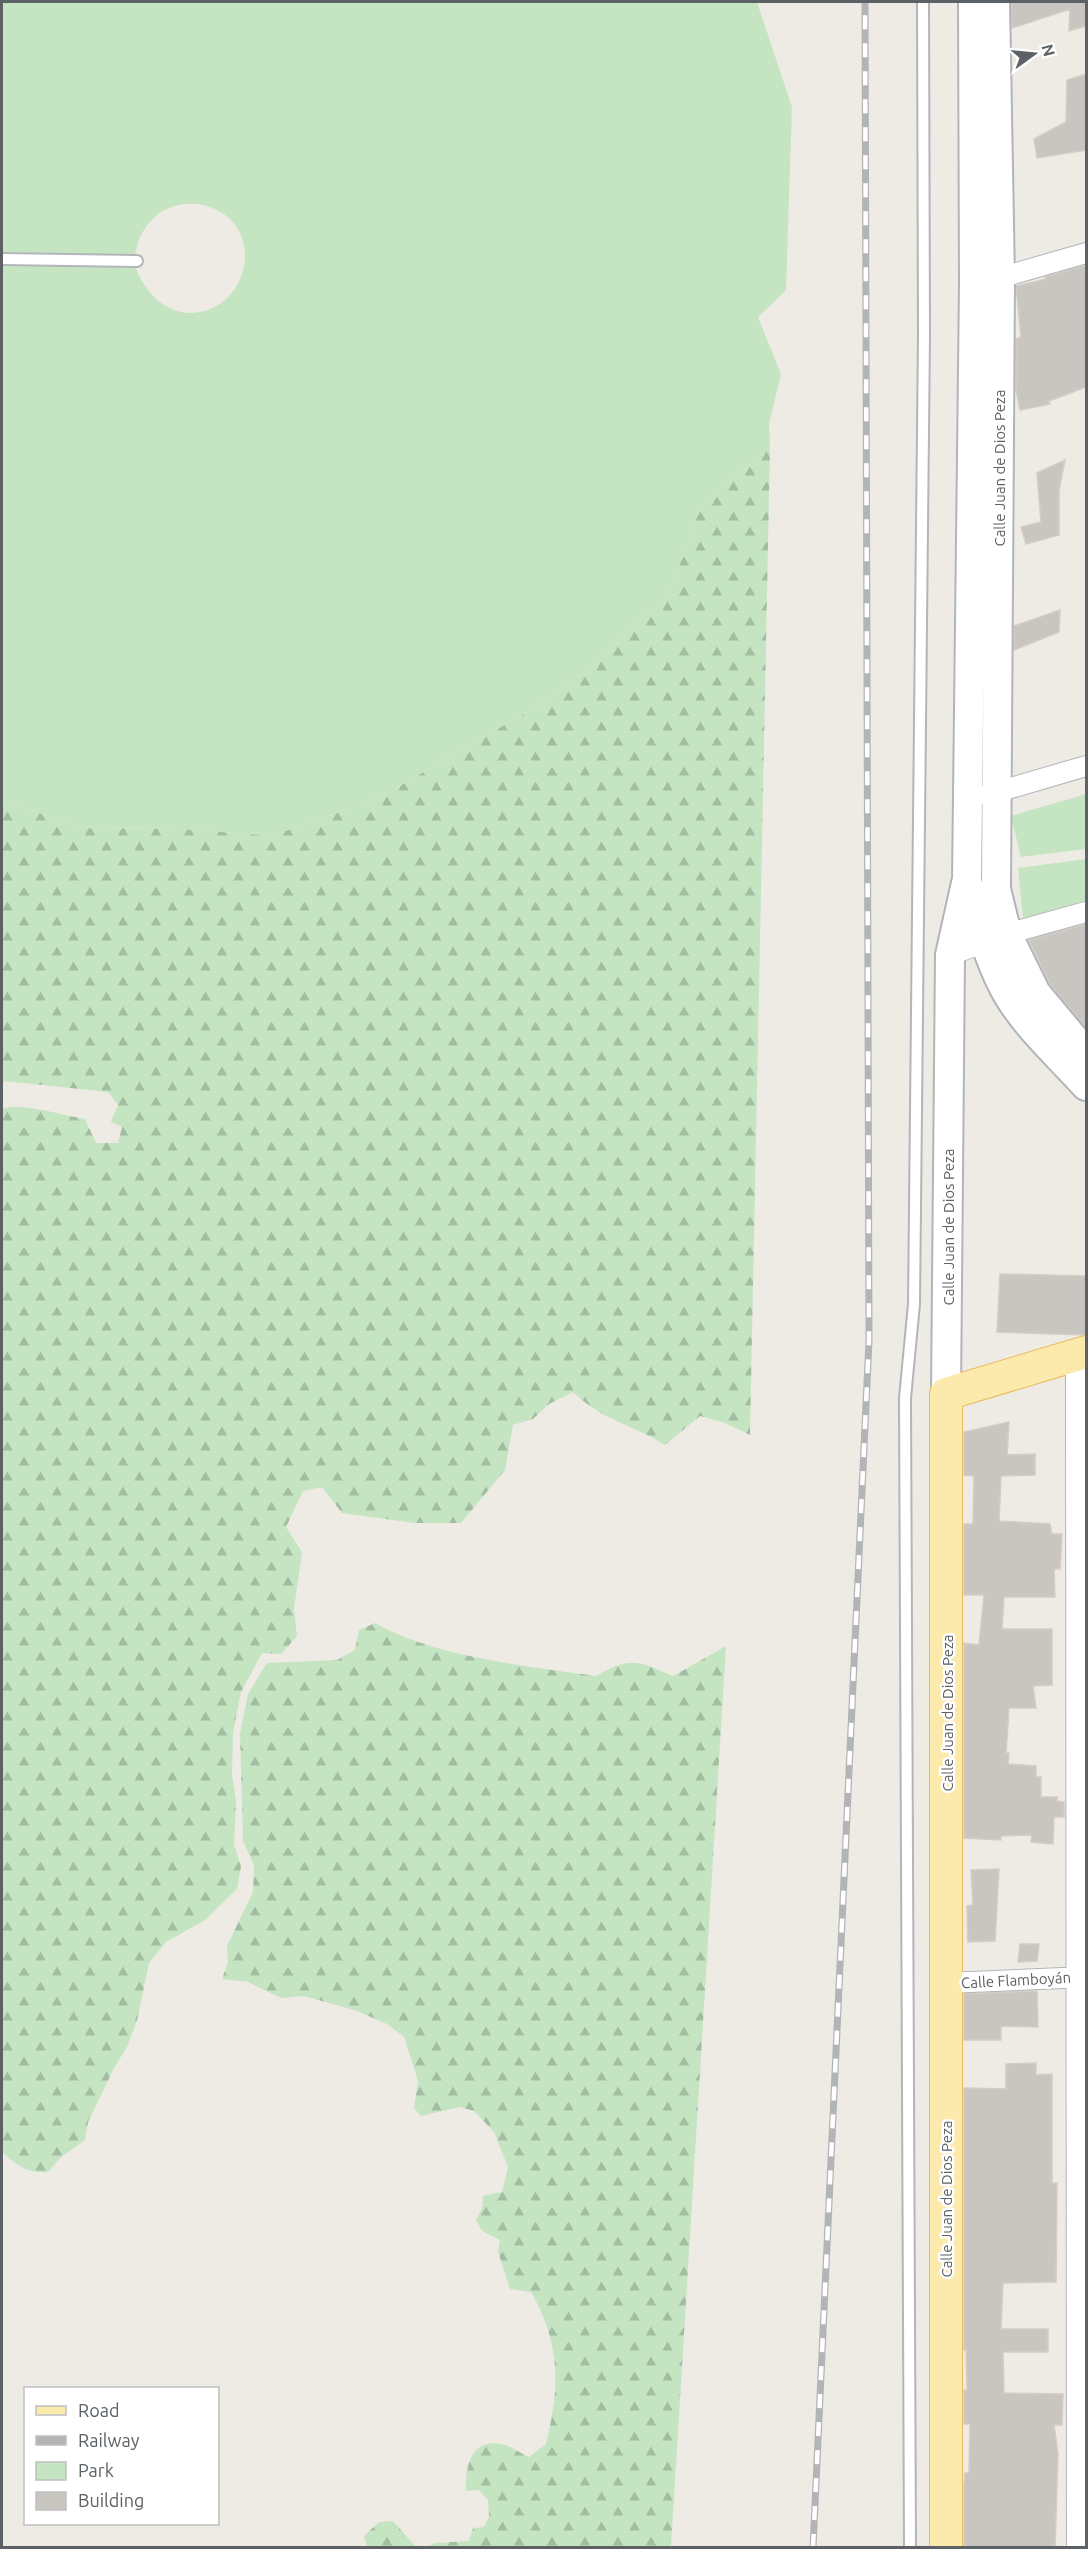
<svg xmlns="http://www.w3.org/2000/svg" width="1088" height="2549" viewBox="0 0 1088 2549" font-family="Ubuntu,sans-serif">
  <defs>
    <pattern id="forest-firs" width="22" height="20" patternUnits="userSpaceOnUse" patternTransform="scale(1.5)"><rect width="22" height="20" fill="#c5e5c2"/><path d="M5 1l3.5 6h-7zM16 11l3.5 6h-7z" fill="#a3bda1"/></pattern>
  </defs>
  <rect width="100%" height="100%" fill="#eeebe5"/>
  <path fill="#c5e5c2" d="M 2,2 L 757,2 L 792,107 L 786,290 L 758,317 L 781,374 L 769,424 L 770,447 L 700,507 L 670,592 L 595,665 L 537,706 L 381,797 L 272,836 L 182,829 L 81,828 L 2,800 L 2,263 L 135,266 C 147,300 180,326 216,306 C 231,298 241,283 244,266 C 256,195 148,176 135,255 L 2,252 Z
    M 1086,794 L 1086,849 L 1021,857 L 1011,816 Z
    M 1086,859 L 1086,907 L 1023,918 L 1018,868 Z"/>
  <path fill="url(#forest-firs)" d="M 770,447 L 750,1435 L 725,1423 L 700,1416 L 665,1445 C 632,1424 603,1421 573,1392 L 549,1404 L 533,1419 L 513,1425 L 505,1470 L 461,1523 L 414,1523 L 342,1513 L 322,1487 L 303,1491 L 286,1527 L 302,1552 L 294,1609 L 297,1636 L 281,1654 L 262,1653 L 241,1692 L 233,1732 L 232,1775 L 236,1800 L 234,1844 L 241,1866 L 237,1889 L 205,1920 L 166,1942 L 149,1963 L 137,2021 L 127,2047 L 114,2068 L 88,2122 L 85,2140 L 61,2157 L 48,2172 C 28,2174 16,2165 2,2152 L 2,1109 C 16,1101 67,1116 85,1119 L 96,1143 L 118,1143 L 122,1127 L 111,1122 L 118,1105 L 108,1092 L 4,1081 L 2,1086 L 2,800 L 81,828 L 182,829 L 272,836 L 381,797 L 537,706 L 595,665 L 670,592 L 700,507 Z
    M 375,1623 C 434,1657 528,1666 596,1676 C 631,1656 638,1661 673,1676 L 726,1646 L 671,2547 L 427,2547 L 435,2543 L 469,2541 L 473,2528 L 484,2527 L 489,2516 L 488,2500 L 479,2490 L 466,2491 C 465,2466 471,2438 502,2444 C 511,2446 520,2453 529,2457 L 546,2444 C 560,2386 561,2345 531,2292 L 510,2289 L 498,2252 L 500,2240 L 482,2231 L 476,2220 L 482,2208 L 483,2196 L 502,2192 L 508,2167 L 494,2132 L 474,2111 L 460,2107 L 421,2116 L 414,2108 L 418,2081 L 404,2037 L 387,2024 L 357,2011 L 304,1996 L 281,1998 L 248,1982 L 222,1979 L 228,1962 L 227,1946 L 253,1892 L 254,1865 L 243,1841 L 240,1734 L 248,1694 L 267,1663 L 337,1660 L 355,1650 L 359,1630 Z
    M 393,2521 L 416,2547 L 367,2547 L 364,2536 L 379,2522 Z"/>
  <path fill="#c9c6c1" stroke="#d3cdc3" stroke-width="1.5" d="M 1011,2 L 1086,2 L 1086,26 L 1069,31 L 1070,9 L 1012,28 Z
    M 1086,74 L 1086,150 L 1037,158 L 1034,139 L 1066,122 L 1067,80 Z
    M 1086,265 L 1086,387 L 1049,401 L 1050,404 L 1020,410 L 1016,390 L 1016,339 L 1021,337 L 1016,286 L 1046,279 L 1045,277 Z
    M 1065,460 L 1059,490 L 1059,535 L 1026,544 L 1021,527 L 1041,522 L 1037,473 Z
    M 1060,610 L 1059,632 L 1014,650 L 1014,626 Z
    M 1086,924 L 1086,1028 L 1050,984 L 1029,940 Z
    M 1000,1274 L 1086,1276 L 1086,1335 L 997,1332 Z
    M 1009,1422 L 1007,1455 L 1035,1454 L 1035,1475 L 1001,1476 L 999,1521 L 1050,1524 L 1052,1534 L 1062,1534 L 1060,1569 L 1054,1569 L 1055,1597 L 1004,1597 L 1002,1629 L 1052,1629 L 1052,1685 L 1033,1686 L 1036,1708 L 1009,1708 L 1006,1753 L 1009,1753 L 1008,1764 L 1036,1766 L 1036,1777 L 1041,1777 L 1041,1797 L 1057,1797 L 1057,1801 L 1064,1802 L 1064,1817 L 1054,1817 L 1053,1844 L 1031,1842 L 1032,1835 L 1001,1836 L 1001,1840 L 964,1838 L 964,1643 L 979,1645 L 984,1595 L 964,1595 L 964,1524 L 973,1524 L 974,1476 L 964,1475 L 964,1432 Z
    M 999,1869 L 995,1941 L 968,1942 L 967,1906 L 973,1905 L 971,1870 Z
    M 1020,1944 L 1039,1944 L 1037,1961 L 1018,1962 Z
    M 1037,1991 L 1038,2027 L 1001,2026 L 1001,2040 L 964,2040 L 964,1994 Z
    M 1036,2063 L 1036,2075 L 1052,2074 L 1052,2183 L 1057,2183 L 1056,2282 L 1003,2283 L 1001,2329 L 1048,2329 L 1048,2352 L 1003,2352 L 1004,2393 L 1063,2394 L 1062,2425 L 1054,2425 L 1058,2454 L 1055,2547 L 964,2547 L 964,2486 L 965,2473 L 969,2473 L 970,2424 L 964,2424 L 964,2390 L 967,2390 L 966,2350 L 964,2350 L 964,2088 L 1006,2089 L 1006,2064 Z"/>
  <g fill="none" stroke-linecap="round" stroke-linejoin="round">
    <defs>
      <path id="lane" d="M 2,259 L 137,261
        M 910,2548 L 905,1398 L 914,1304 L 924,334 L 923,2"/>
      <path id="street" d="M 989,281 L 1086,253
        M 987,795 L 1086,766
        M 950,955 L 1007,934 L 1086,912
        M 1076,1355 L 1077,2548
        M 947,1983 L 1086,1977"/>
      <path id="secondary" d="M 973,2 L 974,284 L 967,881 C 977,916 986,953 1003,986 C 1020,1021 1060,1057 1086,1086
        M 995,2 L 1000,279 L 996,889 L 1007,934 L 1036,993 L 1086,1053
        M 946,1394 L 950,955 L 966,883"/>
      <path id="primary" d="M 946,2548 L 946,1394 L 1086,1352"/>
    </defs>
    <use href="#lane" stroke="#b2b5b9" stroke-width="14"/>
    <use href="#street" stroke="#b2b5b9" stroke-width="22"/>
    <use href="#secondary" stroke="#b1b5b9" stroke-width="32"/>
    <use href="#primary" stroke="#ecba5f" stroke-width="34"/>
    <use href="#lane" stroke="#fff" stroke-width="10"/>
    <use href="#street" stroke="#fff" stroke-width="20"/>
    <use href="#secondary" stroke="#fff" stroke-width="28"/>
    <use href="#primary" stroke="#fce9ac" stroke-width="32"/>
    <defs>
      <path id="rail" d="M 813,2548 L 869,1340 L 865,2"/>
    </defs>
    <use href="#rail" stroke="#b3b4b5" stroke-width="7"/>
    <use href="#rail" stroke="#fff" stroke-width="4.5" stroke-dasharray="14" stroke-linecap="butt"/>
  </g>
  <g text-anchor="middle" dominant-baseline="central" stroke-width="5" stroke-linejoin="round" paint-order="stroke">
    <g font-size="15" fill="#5c6165" stroke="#fff">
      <text transform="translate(999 468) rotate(-90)">Calle Juan de Dios Peza</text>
      <text transform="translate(948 1227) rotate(-90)">Calle Juan de Dios Peza</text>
      <text transform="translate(947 1713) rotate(-90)">Calle Juan de Dios Peza</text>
      <text transform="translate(1016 1980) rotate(-3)">Calle Flamboyán</text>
      <text transform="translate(946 2199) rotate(-90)">Calle Juan de Dios Peza</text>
    </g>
  </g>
  <rect width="1088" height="2549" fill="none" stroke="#5c6165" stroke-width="6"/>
  <rect x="24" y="2387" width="195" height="138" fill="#ffffff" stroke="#bec0c1" stroke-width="1.5"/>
  <rect x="36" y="2406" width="30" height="9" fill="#fce9ac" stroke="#bec0c1" stroke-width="1.5"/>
  <text x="78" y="2417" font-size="18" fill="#5c6165">Road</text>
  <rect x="36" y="2436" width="30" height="9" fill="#b3b4b5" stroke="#bec0c1" stroke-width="1.5"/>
  <text x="78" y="2447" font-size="18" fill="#5c6165">Railway</text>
  <rect x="36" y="2462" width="30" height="18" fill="#c5e5c2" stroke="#bec0c1" stroke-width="1.5"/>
  <text x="78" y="2477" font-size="18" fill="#5c6165">Park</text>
  <rect x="36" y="2492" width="30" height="18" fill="#c9c6c1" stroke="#bec0c1" stroke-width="1.5"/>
  <text x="78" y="2507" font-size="18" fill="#5c6165">Building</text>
  <g transform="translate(1034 54) rotate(75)" stroke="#ffffff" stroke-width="4.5" paint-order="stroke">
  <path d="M0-4.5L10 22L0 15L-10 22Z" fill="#5c6165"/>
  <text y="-9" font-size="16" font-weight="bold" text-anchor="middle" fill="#5c6165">N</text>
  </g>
</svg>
